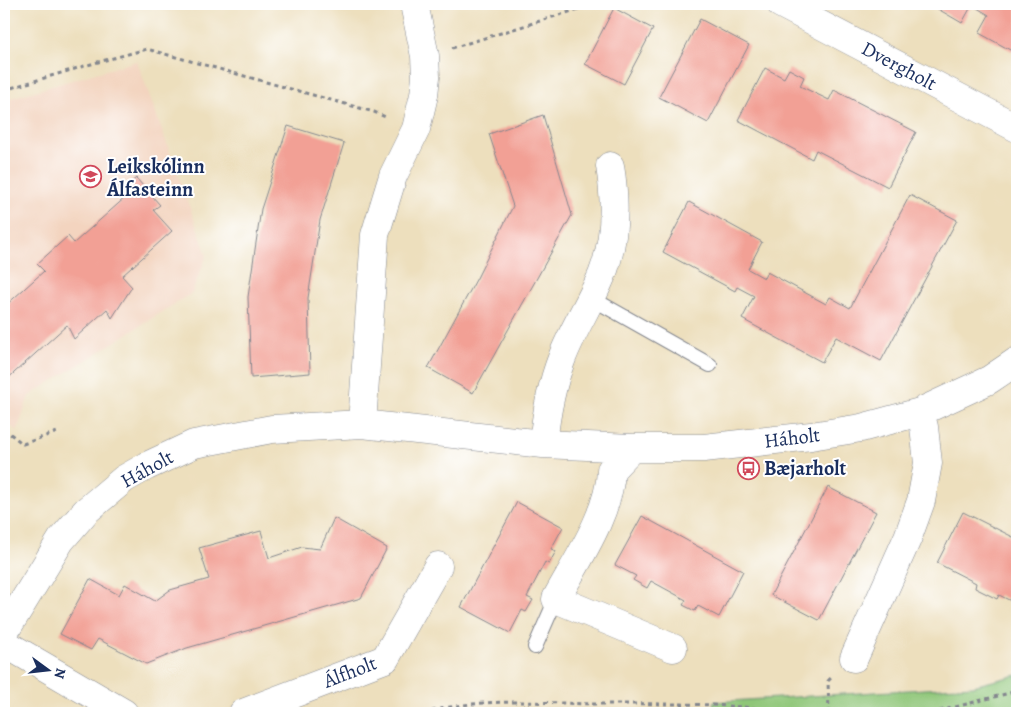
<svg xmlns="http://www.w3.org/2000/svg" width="1021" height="717" viewBox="0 0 1021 717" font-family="Alegreya,serif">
  <rect width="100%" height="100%" fill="#fff"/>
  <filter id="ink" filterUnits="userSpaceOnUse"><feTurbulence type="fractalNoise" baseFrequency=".02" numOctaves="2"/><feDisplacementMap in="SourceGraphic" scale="10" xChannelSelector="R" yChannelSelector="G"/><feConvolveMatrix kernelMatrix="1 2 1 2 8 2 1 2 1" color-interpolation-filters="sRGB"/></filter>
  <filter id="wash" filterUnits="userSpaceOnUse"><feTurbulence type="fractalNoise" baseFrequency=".0096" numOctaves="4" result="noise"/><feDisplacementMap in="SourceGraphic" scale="20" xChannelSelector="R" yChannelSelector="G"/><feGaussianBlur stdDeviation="1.12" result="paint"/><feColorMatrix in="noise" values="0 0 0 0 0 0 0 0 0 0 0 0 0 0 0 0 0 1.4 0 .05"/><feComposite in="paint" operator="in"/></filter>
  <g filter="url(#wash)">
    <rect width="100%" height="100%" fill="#eddfbd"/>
    <path fill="#f3d4bf" d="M 137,61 L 207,255 L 192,293 L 29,396 L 17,431 L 4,421 L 4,100 Z"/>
    <path fill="#8fc678" stroke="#557a6b" d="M 1017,675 L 1017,713 L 715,713 L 713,702 L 973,686 Z"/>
    <g id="blocks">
      <path fill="#f2a095" d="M 326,4 L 338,4 L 327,8 Z
        M 932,4 L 1017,4 L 1017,43 L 1012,51 L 979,33 L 989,15 L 972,5 L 962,23 L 931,5 Z
        M 614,8 L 653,29 L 624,84 L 585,64 Z
        M 700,19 L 749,45 L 708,123 L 659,97 Z
        M 765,68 L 784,78 L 789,69 L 804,77 L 800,86 L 829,100 L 834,90 L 916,132 L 888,187 L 816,150 L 812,159 L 738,120 Z
        M 543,115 L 572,215 L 473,393 L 428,368 L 477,278 L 513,206 L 489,134 Z
        M 288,126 L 344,143 L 320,220 L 308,298 L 310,373 L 251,378 L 248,297 L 261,209 Z
        M 136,178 L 160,205 L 153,210 L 172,231 L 122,276 L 132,287 L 112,318 L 107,309 L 74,339 L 67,325 L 4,382 L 4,307 L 44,271 L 37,264 L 68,236 L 74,243 L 127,196 L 122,190 Z
        M 910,195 L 957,220 L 881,361 L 836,337 L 822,362 L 742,319 L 754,296 L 737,287 L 735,291 L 663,252 L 689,202 L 762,242 L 748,269 L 764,278 L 767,272 L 826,304 L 830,297 L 850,308 Z
        M 828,487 L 876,512 L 819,620 L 771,595 Z
        M 517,502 L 563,527 L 551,549 L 556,551 L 549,564 L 545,562 L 527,597 L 533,600 L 526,612 L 522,610 L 510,633 L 461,607 Z
        M 963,512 L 1017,539 L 1017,604 L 999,595 L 997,599 L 975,588 L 976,583 L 937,563 Z
        M 642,516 L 743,571 L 719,617 L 698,606 L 695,611 L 683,605 L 686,600 L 651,581 L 647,588 L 633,580 L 636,576 L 615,565 Z
        M 334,518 L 387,548 L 361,598 L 187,648 L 146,664 L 98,639 L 91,650 L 60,634 L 90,579 L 119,595 L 125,584 L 155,601 L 170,590 L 209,579 L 199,548 L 261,531 L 269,558 L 302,547 L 320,549 Z"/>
    </g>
  </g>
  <g filter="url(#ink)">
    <use href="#blocks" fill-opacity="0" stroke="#84878e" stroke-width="1"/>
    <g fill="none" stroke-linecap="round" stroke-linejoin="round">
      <defs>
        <path id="lane" d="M 591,298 L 710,365
          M 535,647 L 556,599"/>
        <path id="street" d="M 781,4 L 1017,128
          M 362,424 L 375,235 L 393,176 L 416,129 L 424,95 L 426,77 L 425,56 L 414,4
          M 543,444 C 546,415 551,386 562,358 C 573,329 590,304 602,275 C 616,240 616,203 610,166
          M 632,448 L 611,470 C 610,513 576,562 556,599 L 673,648
          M 4,633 L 61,540 L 86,511 L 124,479 L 147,466 L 194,444 L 272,429 L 362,424 L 543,444 L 632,448 L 704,448 L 811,436 L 861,428 L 920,412 L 989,380 L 1017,361
          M 4,643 L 124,713
          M 854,658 L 908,537 L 921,501 L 928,463 L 924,427 L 920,412
          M 243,713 L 385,659 L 438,566"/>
      </defs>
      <use href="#lane" stroke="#84878e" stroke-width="16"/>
      <use href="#street" stroke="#84878e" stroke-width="29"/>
      <path stroke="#84878e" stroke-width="3" stroke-dasharray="4 4" stroke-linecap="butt" d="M 452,48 L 595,4
        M 4,90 L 98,62 L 147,49 L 374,112 L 388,118
        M 4,429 L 23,444 L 60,431
        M 425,713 C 477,697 540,703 595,704 C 661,704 726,702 792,713
        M 829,713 L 828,681 L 833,676
        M 932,713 L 1017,691"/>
      <use href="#lane" stroke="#fff" stroke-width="14"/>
      <use href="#street" stroke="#fff" stroke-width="28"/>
    </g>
  </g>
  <defs>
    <symbol id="school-ring" viewBox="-11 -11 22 22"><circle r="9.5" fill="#fff" stroke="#d1495b" stroke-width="1.5"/><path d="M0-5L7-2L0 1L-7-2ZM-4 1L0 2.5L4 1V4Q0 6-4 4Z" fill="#d1495b"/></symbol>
    <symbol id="bus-ring" viewBox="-11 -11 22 22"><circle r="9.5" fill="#fff" stroke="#d1495b" stroke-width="1.5"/><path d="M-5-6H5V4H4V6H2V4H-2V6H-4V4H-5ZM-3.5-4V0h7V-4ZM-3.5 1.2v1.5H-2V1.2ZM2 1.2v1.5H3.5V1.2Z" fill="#d1495b"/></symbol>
  </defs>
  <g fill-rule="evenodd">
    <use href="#school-ring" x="78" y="164" width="25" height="25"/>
    <use href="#bus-ring" x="736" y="456" width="25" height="25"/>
  </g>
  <g text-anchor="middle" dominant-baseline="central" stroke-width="4" stroke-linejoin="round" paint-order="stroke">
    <g font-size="20" fill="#1b2f5e" stroke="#fff">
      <text transform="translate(899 66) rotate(28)">Dvergholt</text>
      <text transform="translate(792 438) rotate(-7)">Háholt</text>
      <text transform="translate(147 469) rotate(-29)">Háholt</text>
      <text transform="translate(350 672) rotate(-21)">Álfholt</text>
    </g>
    <g font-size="20" font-weight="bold" fill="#1b2f5e" stroke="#fff" text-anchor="start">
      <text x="107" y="166">Leikskólinn<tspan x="107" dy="23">Álfasteinn</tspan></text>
      <text x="764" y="468">Bæjarholt</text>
    </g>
  </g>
  <rect width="1021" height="717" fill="none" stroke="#fff" stroke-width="20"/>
  <g transform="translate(48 670) rotate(105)" stroke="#ffffff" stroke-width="4" paint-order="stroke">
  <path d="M0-4L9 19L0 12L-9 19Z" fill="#1b2f5e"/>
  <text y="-8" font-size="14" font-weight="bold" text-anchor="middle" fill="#1b2f5e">N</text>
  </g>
</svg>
